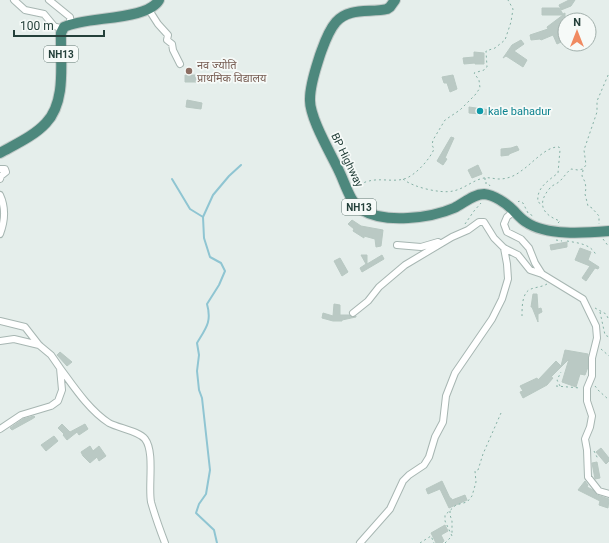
<svg xmlns="http://www.w3.org/2000/svg" width="609" height="543" viewBox="0 0 609 543" font-family="Roboto,'Noto Sans Devanagari',sans-serif">
  <rect width="100%" height="100%" fill="#e5eeeb"/>
  <g fill="none" stroke-linecap="round" stroke-linejoin="round">
    <path stroke="#8fc5d2" stroke-width="2" d="M 172,179 L 190,209 L 203,217
      M 217,543 L 214,530 L 196,513 L 199,504 L 206,494 L 210,470 L 202,398 L 199,390 L 197,371 L 199,355 L 197,343 C 206,328 212,322 207,304 L 219,285 L 225,271 L 221,263 L 210,257 L 204,238 L 203,217 L 213,195 L 229,176 L 241,165"/>
  </g>
  <path fill="#bac9c4" stroke="#b8c8c2" d="M 569,0 L 575,0 L 571,6 L 561,10 L 559,5 Z
    M 542,8 L 559,8 L 563,14 L 565,13 L 565,17 L 567,20 L 565,20 L 565,24 L 560,28 L 565,37 L 565,40 L 557,44 L 553,35 L 541,40 L 540,39 L 531,40 L 530,35 L 548,29 L 547,27 L 563,15 L 542,15 Z
    M 521,40 L 524,44 L 514,51 L 527,60 L 523,67 L 506,56 L 503,58 L 512,45 Z
    M 474,52 L 484,53 L 484,64 L 475,64 L 475,63 L 464,64 L 463,58 L 474,57 Z
    M 185,75 L 201,75 L 201,82 L 185,82 Z
    M 453,75 L 457,89 L 450,92 L 447,83 L 444,83 L 442,77 Z
    M 187,100 L 202,103 L 201,109 L 186,107 Z
    M 469,107 L 490,110 L 491,115 L 469,113 Z
    M 451,137 L 454,138 L 445,158 L 447,159 L 443,165 L 437,161 Z
    M 517,146 L 519,150 L 509,154 L 509,155 L 501,156 L 501,149 L 511,148 Z
    M 478,165 L 482,174 L 472,178 L 468,170 Z
    M 352,220 L 361,226 L 383,230 L 381,246 L 376,247 L 375,239 L 364,236 L 364,238 L 353,231 L 354,229 L 348,224 Z
    M 567,242 L 567,247 L 551,250 L 550,245 Z
    M 580,248 L 591,252 L 588,260 L 599,267 L 598,269 L 595,268 L 586,281 L 582,278 L 590,266 L 575,260 Z
    M 361,255 L 367,255 L 367,264 L 382,255 L 384,259 L 362,272 L 360,268 L 366,264 Z
    M 340,258 L 348,272 L 342,276 L 334,261 Z
    M 533,294 L 537,294 L 538,309 L 541,308 L 542,312 L 538,314 L 538,322 L 532,307 L 531,307 Z
    M 334,304 L 340,305 L 340,315 L 349,315 L 352,317 L 356,316 L 356,317 L 342,320 L 342,321 L 333,321 L 322,318 L 323,313 L 333,316 Z
    M 565,350 L 588,354 L 588,367 L 585,375 L 580,374 L 576,387 L 562,382 L 569,359 L 551,377 L 553,378 L 547,385 L 523,398 L 520,392 L 523,391 L 520,386 L 537,378 L 538,380 L 556,361 L 561,366 Z
    M 60,352 L 72,362 L 67,366 L 57,355 Z
    M 34,416 L 35,417 L 32,419 L 12,430 L 10,428 L 23,419 Z
    M 62,424 L 70,432 L 85,424 L 88,429 L 79,435 L 77,432 L 67,440 L 63,435 L 64,434 L 58,428 Z
    M 54,436 L 58,441 L 46,451 L 41,445 Z
    M 90,446 L 93,451 L 99,446 L 106,456 L 99,461 L 97,457 L 90,463 L 83,456 L 81,452 Z
    M 601,448 L 609,458 L 609,461 L 606,464 L 596,452 Z
    M 597,462 L 600,478 L 595,479 L 592,463 Z
    M 442,481 L 450,498 L 451,498 L 452,500 L 465,495 L 467,500 L 449,508 L 440,489 L 428,494 L 426,489 Z
    M 585,481 L 588,485 L 587,487 L 593,490 L 597,495 L 609,499 L 608,508 L 599,505 L 600,501 L 578,490 Z
    M 445,525 L 448,531 L 441,535 L 444,541 L 442,543 L 436,543 L 431,533 Z"/>
  <g fill="none" stroke-linecap="round" stroke-linejoin="round">
    <defs>
      <path id="minor" d="M 14,0 L 25,10 L 44,14 L 54,26 L 63,29
        M 49,0 L 70,17 L 70,25
        M 149,10 L 158,24 L 168,35 L 167,40 L 172,44 L 173,50 L 180,64
        M 0,169 L 5,169 L 6,172 L 1,176 L 0,179
        M 0,195 C 6,208 5,221 0,234
        M 514,211 L 507,217 L 504,224 L 507,232 L 521,239 L 529,248 L 535,263 L 542,274 L 583,299 L 596,326 L 597,338 L 592,358 L 592,376 L 587,388 L 587,401 L 592,416 L 590,427 L 585,439 L 587,450 L 588,477 L 599,491 L 609,494
        M 397,245 L 421,247 L 438,242
        M 353,313 L 368,301 L 379,287 L 405,265 L 452,237 L 468,230 L 479,222 L 484,222 L 494,238 L 504,248 L 518,255 L 530,270 L 542,274
        M 0,321 L 25,327 L 39,345 L 51,355 L 60,368 L 62,390 L 58,401 L 51,406 L 21,415 L 0,429
        M 0,341 L 14,339 L 39,345
        M 60,368 C 74,387 89,410 109,423 C 118,428 139,431 145,439 C 155,452 148,486 151,502 C 155,516 160,530 165,543
        M 360,543 L 390,509 L 403,481 L 409,475 L 424,465 L 429,457 L 435,437 L 443,422 L 446,396 L 455,373 L 492,319 L 502,299 L 508,279 L 507,264 L 504,248"/>
      <path id="trunk" d="M 395,0 L 390,7 L 387,9 C 370,13 349,7 336,22 C 328,31 324,44 320,55 C 316,68 310,84 310,99 C 309,117 331,154 339,171 C 345,183 350,203 362,210 C 385,224 431,218 454,208 C 463,204 473,194 484,194 C 494,195 506,203 513,210 C 517,214 521,219 526,222 C 546,236 585,233 609,231
        M 0,153 C 16,144 34,136 46,123 C 67,101 60,61 61,33 L 64,27 C 86,16 147,21 159,0"/>
    </defs>
    <use href="#minor" stroke="#a7b6b2" stroke-width="8"/>
    <use href="#trunk" stroke="#c2cac8" stroke-width="12"/>
    <path stroke="#86b1a6" stroke-width="1" stroke-dasharray="2 3" stroke-linecap="butt" d="M 583,170 L 582,176 L 585,182 L 586,188 L 585,194 L 588,206 L 592,208 L 599,216 L 599,224
      M 485,178 L 485,183 L 488,183 L 490,186
      M 403,179 C 412,187 441,194 453,191 C 464,189 473,180 484,178 C 489,177 494,179 499,179 C 507,179 515,176 521,171 C 532,164 546,146 559,147 L 560,150 L 558,173 C 548,181 536,188 538,202 L 541,204
      M 355,186 C 362,185 363,182 369,181 C 380,178 393,182 404,179 C 415,176 430,159 434,149 L 432,145 L 433,140 L 445,120 L 460,110 L 475,95 L 480,88 L 479,80 L 474,73 L 484,70 L 487,67 L 486,51 L 495,48 L 505,40 L 511,22 L 513,9 L 508,0
      M 518,202 L 519,201 L 523,203 L 528,213 L 533,216
      M 558,223 L 560,221 C 543,215 536,204 550,188 C 552,185 557,184 560,181 C 564,177 567,172 571,169 L 578,170 L 583,169 L 586,165 L 584,150 L 597,112 L 597,101 L 609,73
      M 465,224 L 474,211 L 481,203
      M 603,239 L 609,247
      M 556,240 L 562,241
      M 567,241 C 578,243 591,244 596,255
      M 595,308 L 606,314 L 609,320
      M 600,312 L 605,335 L 609,337
      M 522,316 C 522,307 522,292 531,289 C 536,287 542,287 547,284
      M 601,349 L 609,356
      M 556,386 L 580,388
      M 560,386 L 557,380 L 561,372
      M 595,386 L 599,391 L 608,399
      M 594,451 L 598,459
      M 450,511 L 450,515 L 452,521 L 452,535
      M 420,543 L 431,536 L 434,543
      M 445,543 L 452,536 L 445,521 L 445,515 L 456,505 L 467,502 L 472,496 L 476,482 L 475,471 L 478,470 L 483,454 L 501,413"/>
    <use href="#minor" stroke="#fff" stroke-width="6"/>
    <use href="#trunk" stroke="#4d887d" stroke-width="10"/>
  </g>
  <circle fill="#8d6e63" stroke="#f6faf8" stroke-width="1.5" cx="189" cy="71" r="4"/>
  <circle fill="#0f9aa8" stroke="#f6faf8" stroke-width="1.5" cx="480" cy="111" r="4"/>
  <g text-anchor="middle" dominant-baseline="central" stroke-width="3.5" stroke-linejoin="round" paint-order="stroke">
    <g fill="#f6faf8" stroke="#637873" stroke-width="1">
      <rect x="44" y="46" width="34" height="16" rx="3"/>
      <rect x="342" y="199" width="34" height="16" rx="3"/>
    </g>
    <g font-size="10" font-weight="bold" fill="#24403a">
      <text x="61" y="54">NH13</text>
      <text x="359" y="207">NH13</text>
    </g>
    <g font-size="11" fill="#785e54" stroke="#f6faf8" text-anchor="start">
      <text x="197" y="65">नव ज्योति<tspan x="197" dy="13">प्राथमिक विद्यालय</tspan></text>
    </g>
    <g font-size="11" fill="#0d838f" stroke="#f6faf8" text-anchor="start">
      <text x="488" y="111">kale bahadur</text>
    </g>
    <g font-size="11" fill="#24403a" stroke="#f6faf8">
      <text transform="translate(347 160) rotate(64)">BP Highway</text>
    </g>
  </g>
  <g transform="translate(577 32)"><circle r="19" fill="#f6faf8" stroke="#a2b0ac"/>
  <path d="M0-3L7 15L0 10L-7 15Z" fill="#f08a61"/>
  <text y="-6" font-size="11" font-weight="bold" text-anchor="middle" fill="#24403a">N</text>
  </g>
  <path d="M14 30v6h90v-6" fill="none" stroke="#24403a" stroke-width="2"/>
  <text x="20" y="30" font-size="12" fill="#24403a" stroke="#f6faf8" stroke-width="3" paint-order="stroke">100 m</text>
</svg>
